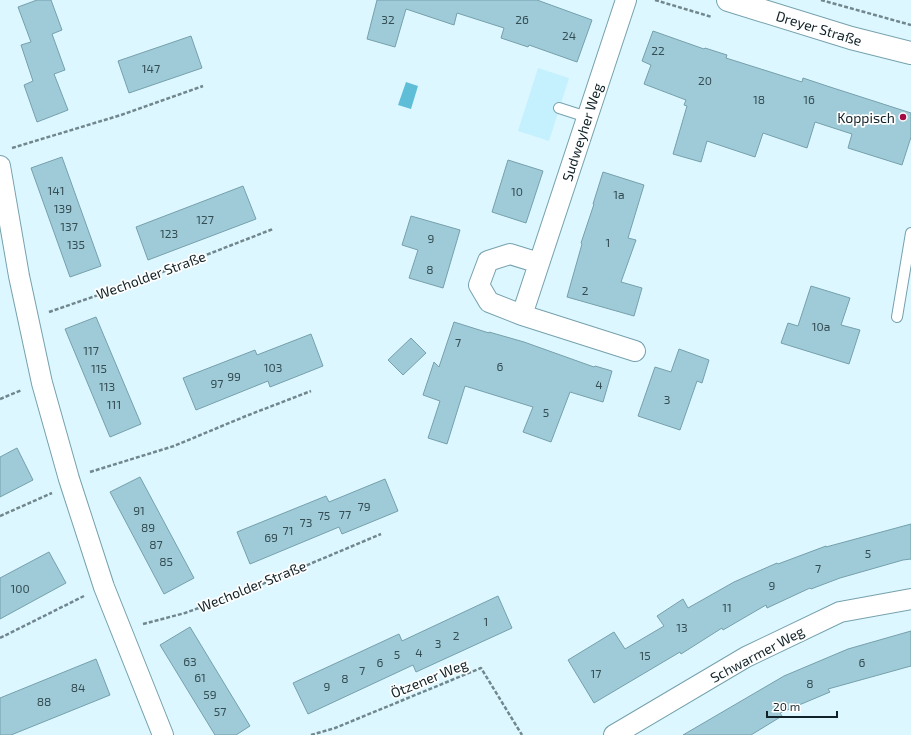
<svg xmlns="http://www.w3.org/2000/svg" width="911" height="735" viewBox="0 0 911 735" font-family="'Exo 2',sans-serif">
  <rect width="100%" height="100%" fill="#dcf7ff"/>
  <path fill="#c5f0fe" d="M 538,68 L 569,78 L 549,141 L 518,131 Z"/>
  <path fill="#5ebed8" d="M 406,82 L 418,86 L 411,109 L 398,105 Z"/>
  <path fill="#9fcbd8" stroke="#75a0ac" d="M 37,0 L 51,0 L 62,30 L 52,34 L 65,70 L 54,74 L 68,110 L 37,122 L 24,85 L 33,81 L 21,45 L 31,42 L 18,7 Z
    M 377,0 L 537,0 L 592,20 L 577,62 L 529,45 L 528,47 L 501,38 L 504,28 L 457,13 L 454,25 L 406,9 L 395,47 L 367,39 Z
    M 653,31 L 704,49 L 705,48 L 727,55 L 726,58 L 802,82 L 803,78 L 827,86 L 911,113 L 911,137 L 902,165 L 848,148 L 852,134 L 815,122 L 807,148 L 763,133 L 755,157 L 707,141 L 701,162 L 673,154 L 687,106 L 684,105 L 686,100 L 644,84 L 651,65 L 642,61 Z
    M 191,36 L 202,68 L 129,93 L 118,61 Z
    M 62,157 L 101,266 L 70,277 L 31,168 Z
    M 508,160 L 543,171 L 526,223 L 492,212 Z
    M 603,172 L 644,185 L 628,238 L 636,240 L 621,282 L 642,288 L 634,316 L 567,297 L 582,244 L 581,243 L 594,204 L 593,204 Z
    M 243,186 L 256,219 L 148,260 L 136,227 Z
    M 411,216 L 460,230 L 443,288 L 409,278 L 418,250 L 402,245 Z
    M 811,286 L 850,298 L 841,325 L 860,330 L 849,364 L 781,343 L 788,323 L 798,326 Z
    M 96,317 L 141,424 L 110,437 L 65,329 Z
    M 454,322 L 489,333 L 489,332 L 524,342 L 594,367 L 595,366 L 612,371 L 603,402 L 570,392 L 551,442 L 523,432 L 533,407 L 465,386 L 447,444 L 428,438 L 440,401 L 423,395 L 434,362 L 439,367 Z
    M 311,334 L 323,366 L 270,387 L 268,381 L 196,410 L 183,378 L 255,350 L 257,355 Z
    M 411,338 L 426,353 L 403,375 L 388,360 Z
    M 679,349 L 709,360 L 702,383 L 697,381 L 680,430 L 638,416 L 655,367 L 671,372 Z
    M 17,448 L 33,480 L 0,497 L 0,457 Z
    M 140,477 L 194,578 L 164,594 L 110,492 Z
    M 385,479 L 398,511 L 342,534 L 339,527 L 250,564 L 237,532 L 326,496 L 329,502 Z
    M 911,524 L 911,559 L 903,560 L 840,578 L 811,589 L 810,588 L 767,608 L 766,605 L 723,630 L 722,628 L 681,654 L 680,652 L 594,703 L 568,660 L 614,632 L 625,649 L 664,626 L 657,616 L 683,599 L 688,608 L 734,582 L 777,563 L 778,564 L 826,546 L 826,547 Z
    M 49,552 L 66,583 L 0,619 L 0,578 Z
    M 498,596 L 512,628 L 416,672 L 413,665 L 308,714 L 293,683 L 399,634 L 402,641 Z
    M 190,627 L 250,726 L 236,735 L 215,735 L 160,645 Z
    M 911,631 L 911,666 L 828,689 L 830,692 L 780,713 L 782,716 L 751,735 L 683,735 L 784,676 L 848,649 Z
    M 96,659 L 110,695 L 11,735 L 0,735 L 0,698 Z"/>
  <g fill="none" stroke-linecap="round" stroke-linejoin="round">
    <defs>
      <path id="service" d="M 559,108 L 587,117
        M 897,317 L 911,233"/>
      <path id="minor" d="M 626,0 L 522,315 L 635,351
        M 0,166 L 19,276 L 42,383 L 69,479 L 104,587 L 163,735
        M 522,315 L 489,302 L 479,285 L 488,261 L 510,254 L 539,263
        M 614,735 L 746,657 L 840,612 L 911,599"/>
      <path id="tertiary" d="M 728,0 L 851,38 L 911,53"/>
    </defs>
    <use href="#service" stroke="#76a1ad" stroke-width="12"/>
    <use href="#minor" stroke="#76a1ad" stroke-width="22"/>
    <use href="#tertiary" stroke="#76a1ad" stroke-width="24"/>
    <path stroke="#71878d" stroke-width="2.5" stroke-dasharray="4 2" stroke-linecap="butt" d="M 655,0 L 712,17
      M 821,0 L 911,25
      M 12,148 L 121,115 L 203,86
      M 49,312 L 139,281 L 273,229
      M 0,399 L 22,390
      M 90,472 L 174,446 L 246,416 L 311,391
      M 0,516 L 52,493
      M 143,624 L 185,613 L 248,590 L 381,534
      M 0,638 L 84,596
      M 311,735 L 335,728 L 481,668 L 522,735"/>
    <use href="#service" stroke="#fff" stroke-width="10"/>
    <use href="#minor" stroke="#fff" stroke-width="20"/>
    <use href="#tertiary" stroke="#fff" stroke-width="22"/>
  </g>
  <circle fill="#a40b45" stroke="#fff" stroke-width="1.5" cx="903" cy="117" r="4"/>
  <g text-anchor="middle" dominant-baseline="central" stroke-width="3.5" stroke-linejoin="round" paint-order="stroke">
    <g font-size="12" fill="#344d54">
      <text x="388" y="19">32</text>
      <text x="522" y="19">26</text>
      <text x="569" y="35">24</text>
      <text x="658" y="50">22</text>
      <text x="151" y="68">147</text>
      <text x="705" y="80">20</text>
      <text x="759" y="99">18</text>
      <text x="809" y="99">16</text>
      <text x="56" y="190">141</text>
      <text x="517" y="191">10</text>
      <text x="619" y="194">1a</text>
      <text x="63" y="208">139</text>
      <text x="205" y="219">127</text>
      <text x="69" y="226">137</text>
      <text x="169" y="233">123</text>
      <text x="431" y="238">9</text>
      <text x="608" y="242">1</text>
      <text x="76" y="244">135</text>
      <text x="430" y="269">8</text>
      <text x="585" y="290">2</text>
      <text x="821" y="326">10a</text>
      <text x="458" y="342">7</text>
      <text x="91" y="350">117</text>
      <text x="500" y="366">6</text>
      <text x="273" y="367">103</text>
      <text x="99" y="368">115</text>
      <text x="234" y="376">99</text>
      <text x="217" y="383">97</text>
      <text x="599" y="384">4</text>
      <text x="107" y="386">113</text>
      <text x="667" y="399">3</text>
      <text x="114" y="404">111</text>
      <text x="546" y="412">5</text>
      <text x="364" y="506">79</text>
      <text x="139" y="510">91</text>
      <text x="345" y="514">77</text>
      <text x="324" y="515">75</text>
      <text x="306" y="522">73</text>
      <text x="148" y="527">89</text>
      <text x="288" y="530">71</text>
      <text x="271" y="537">69</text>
      <text x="156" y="544">87</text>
      <text x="868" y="553">5</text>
      <text x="166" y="561">85</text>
      <text x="818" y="568">7</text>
      <text x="772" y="585">9</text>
      <text x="20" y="588">100</text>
      <text x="727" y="607">11</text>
      <text x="486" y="621">1</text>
      <text x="682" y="627">13</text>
      <text x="456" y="635">2</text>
      <text x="438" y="643">3</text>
      <text x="419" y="652">4</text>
      <text x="397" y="654">5</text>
      <text x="645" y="655">15</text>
      <text x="190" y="661">63</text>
      <text x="380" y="662">6</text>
      <text x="862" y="662">6</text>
      <text x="362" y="670">7</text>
      <text x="596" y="673">17</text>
      <text x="200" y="677">61</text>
      <text x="345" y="678">8</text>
      <text x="810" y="683">8</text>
      <text x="327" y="686">9</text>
      <text x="78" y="687">84</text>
      <text x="210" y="694">59</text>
      <text x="44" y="701">88</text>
      <text x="220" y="711">57</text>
    </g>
    <g font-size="14" fill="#112328" stroke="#fff">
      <text transform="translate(819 28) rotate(17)">Dreyer Straße</text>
      <text transform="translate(582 132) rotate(-72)">Sudweyher Weg</text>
      <text transform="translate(151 275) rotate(-20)">Wecholder Straße</text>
      <text transform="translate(252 586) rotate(-22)">Wecholder Straße</text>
      <text transform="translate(757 654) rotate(-28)">Schwarmer Weg</text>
      <text transform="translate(429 678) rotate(-22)">Ötzener Weg</text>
    </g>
    <g font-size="14" fill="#112328" stroke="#fff" text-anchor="end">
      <text x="895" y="117">Koppisch</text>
    </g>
  </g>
  <path d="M767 711v6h70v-6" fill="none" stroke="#112328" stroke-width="2"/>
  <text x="773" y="711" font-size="12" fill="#112328" stroke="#ffffff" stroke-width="3" paint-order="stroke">20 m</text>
</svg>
